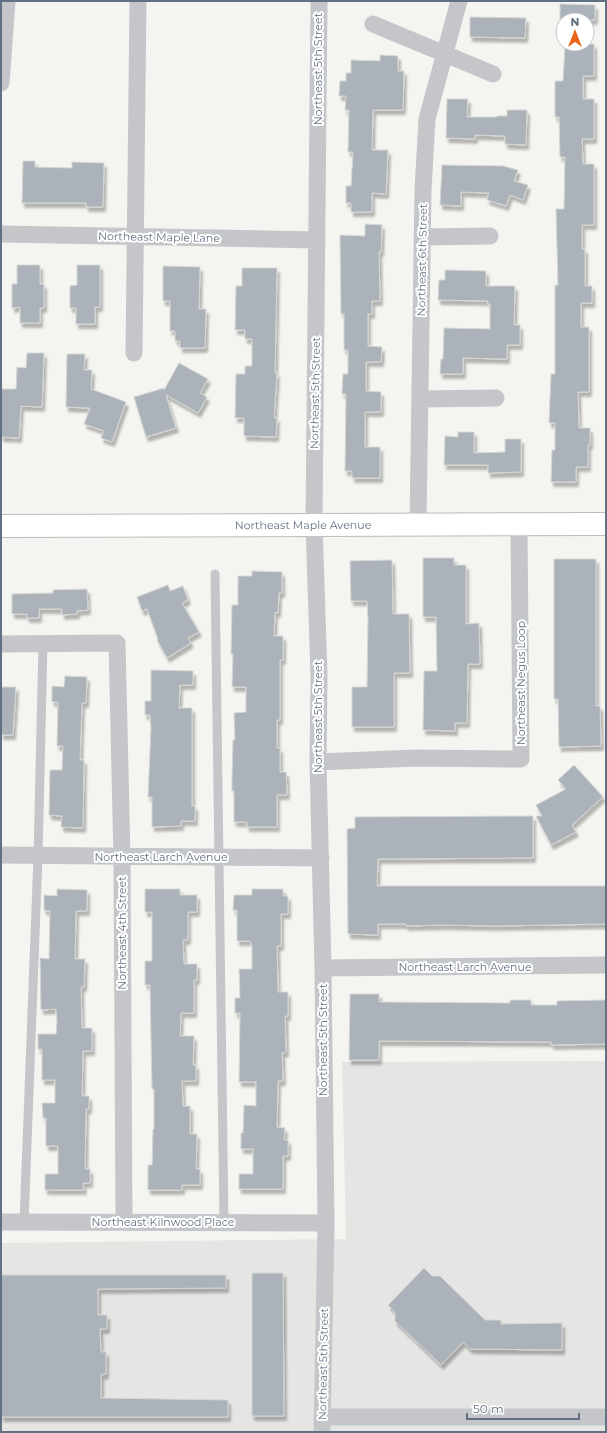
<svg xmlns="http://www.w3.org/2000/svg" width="607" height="1433" viewBox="0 0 607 1433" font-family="Montserrat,sans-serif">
  <defs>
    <filter id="shadow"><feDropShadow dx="2.5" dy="4.5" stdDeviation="1" flood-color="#0004"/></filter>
  </defs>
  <rect width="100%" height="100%" fill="#f4f5f0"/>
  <path fill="#e5e6e4" d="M 606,1061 L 606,1432 L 1,1432 L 1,1243 L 346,1239 L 342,1062 Z"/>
  <path fill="#acb2b9" stroke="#d5d6d3" filter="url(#shadow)" d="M 560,4 L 595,5 L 595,20 L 560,20 Z
    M 470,17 L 526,18 L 525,38 L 470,37 Z
    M 565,44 L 594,44 L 594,76 L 583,76 L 583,99 L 594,99 L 594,139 L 582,139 L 583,164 L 594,164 L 594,225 L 582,225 L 582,249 L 585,249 L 585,286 L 592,286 L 592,303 L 581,303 L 581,327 L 589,327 L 589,392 L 578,392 L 579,428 L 590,428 L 590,445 L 588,445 L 588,467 L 576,467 L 576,482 L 551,482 L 552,450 L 555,450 L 555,423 L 549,423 L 551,374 L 555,374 L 555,285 L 558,285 L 556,209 L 564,209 L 565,157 L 560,157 L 559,117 L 555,117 L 555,81 L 563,81 Z
    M 380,55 L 398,56 L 398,71 L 404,71 L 403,110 L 373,110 L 372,150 L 388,150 L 386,194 L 372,193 L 372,212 L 351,212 L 351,203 L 346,203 L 346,186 L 351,186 L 353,152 L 348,152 L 349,110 L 345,110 L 346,96 L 339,96 L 340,81 L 346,81 L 346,73 L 351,73 L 351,60 L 380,61 Z
    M 447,99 L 468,99 L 467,117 L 497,117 L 497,116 L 507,116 L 507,110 L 527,110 L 526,145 L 505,144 L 505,136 L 475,135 L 475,139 L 446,138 Z
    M 23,161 L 35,161 L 35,167 L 72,168 L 72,162 L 104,163 L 103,207 L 86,207 L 86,203 L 22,203 Z
    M 442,165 L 503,166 L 518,170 L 514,181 L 528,185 L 523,200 L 510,195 L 506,206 L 487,200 L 489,193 L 461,192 L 461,206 L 440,205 Z
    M 365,224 L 382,225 L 381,252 L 379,252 L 380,301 L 372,301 L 372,314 L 368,314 L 368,346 L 382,347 L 381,362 L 366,362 L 366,391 L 381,392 L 381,412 L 365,412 L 365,447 L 380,447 L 380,478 L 352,478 L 352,471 L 345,471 L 346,394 L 342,394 L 343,374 L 348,374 L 348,350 L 344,350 L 344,314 L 341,314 L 340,235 L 365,236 Z
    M 17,265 L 40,265 L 40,284 L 44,284 L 44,308 L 40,308 L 40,323 L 20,323 L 20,307 L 12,308 L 12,284 L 17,284 Z
    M 77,265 L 100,265 L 100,307 L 95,307 L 95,324 L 76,324 L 76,308 L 70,308 L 70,286 L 77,285 Z
    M 163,266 L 200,267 L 199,309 L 206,309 L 205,348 L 180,348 L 180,341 L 175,341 L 175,331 L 170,331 L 170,301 L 163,301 Z
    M 242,268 L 277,268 L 275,373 L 277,373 L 274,418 L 277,418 L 276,437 L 244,436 L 244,418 L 235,418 L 236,374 L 245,374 L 245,366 L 252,366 L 252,339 L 245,339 L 245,330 L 235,330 L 236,286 L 242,286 Z
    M 445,270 L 486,271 L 486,286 L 515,286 L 514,325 L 520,325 L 520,345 L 507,345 L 507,359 L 463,358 L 463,374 L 440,374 L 441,359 L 443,359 L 444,328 L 490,329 L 490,304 L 488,304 L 488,301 L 438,300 L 439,280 L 445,280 Z
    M 27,353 L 44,353 L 42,407 L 21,406 L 19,438 L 1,437 L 1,389 L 16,389 L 17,367 L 26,368 Z
    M 67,354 L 85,354 L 84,370 L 92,370 L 91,389 L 126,402 L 112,442 L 101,438 L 104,431 L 84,424 L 90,408 L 66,407 Z
    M 179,363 L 208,379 L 200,393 L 207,397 L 198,413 L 166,395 L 176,428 L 146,437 L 134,397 L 164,388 L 164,390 Z
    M 458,432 L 474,432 L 474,453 L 505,452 L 505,439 L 521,439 L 521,472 L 488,473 L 488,465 L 444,465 L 445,436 L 458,437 Z
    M 423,558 L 454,558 L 454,565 L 466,565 L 466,624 L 479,623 L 480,664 L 468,664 L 467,723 L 455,723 L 455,731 L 423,730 L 424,671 L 437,671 L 436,617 L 423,617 Z
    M 554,559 L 596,559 L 596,706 L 600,706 L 601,746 L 559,747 L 558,699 L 554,699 Z
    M 392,560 L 393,614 L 409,614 L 410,673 L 394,673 L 394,727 L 352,727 L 352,687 L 367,687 L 368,619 L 367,601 L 351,601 L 350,561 Z
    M 252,571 L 282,572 L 282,593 L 279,593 L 278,613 L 275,612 L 274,636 L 283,636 L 283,660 L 280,660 L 280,720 L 277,720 L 277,748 L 280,748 L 280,772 L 286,772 L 287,795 L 277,795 L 277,827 L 247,827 L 247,822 L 234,822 L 234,791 L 232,791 L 232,777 L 233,740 L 235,740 L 234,713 L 246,712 L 246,687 L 232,687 L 233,654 L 231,654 L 232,605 L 238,605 L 238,576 L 252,576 Z
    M 168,585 L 170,591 L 183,586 L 188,600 L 182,603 L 199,632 L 188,638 L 191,643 L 167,658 L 157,640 L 158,639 L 147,609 L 142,611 L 137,597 Z
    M 87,589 L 88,610 L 77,611 L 77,614 L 62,615 L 62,609 L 39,609 L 39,618 L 27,618 L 27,614 L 12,614 L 12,594 L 53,593 L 53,590 Z
    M 151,670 L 193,671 L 193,685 L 180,685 L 179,708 L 192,708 L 192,806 L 195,806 L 195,821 L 181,821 L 181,826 L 152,827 L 152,797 L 148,797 L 151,728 L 150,715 L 145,715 L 145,701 L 151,701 Z
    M 65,676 L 87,677 L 86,703 L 82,703 L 80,760 L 84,760 L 83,828 L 61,827 L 62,816 L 49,815 L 50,770 L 62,770 L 63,746 L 57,746 L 58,702 L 52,702 L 52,686 L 64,687 Z
    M 1,687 L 16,687 L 13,735 L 1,735 Z
    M 574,765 L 603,797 L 572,825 L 576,832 L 551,845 L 536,816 L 542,816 L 536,805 L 566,789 L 558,780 Z
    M 533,816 L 533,858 L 378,859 L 377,886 L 606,886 L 606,924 L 497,926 L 440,925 L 406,926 L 406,924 L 378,924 L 378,935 L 348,934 L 347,829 L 355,828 L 355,817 Z
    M 57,889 L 87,890 L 87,911 L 76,911 L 75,959 L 85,959 L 84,987 L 81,987 L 82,1028 L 92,1028 L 92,1051 L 83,1051 L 82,1096 L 89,1096 L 89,1109 L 86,1109 L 85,1169 L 90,1169 L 90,1183 L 83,1183 L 84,1190 L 45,1190 L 45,1174 L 58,1174 L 58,1146 L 46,1146 L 46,1118 L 43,1118 L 42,1103 L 55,1103 L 55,1080 L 42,1080 L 42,1049 L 38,1049 L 38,1034 L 56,1034 L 57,1021 L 56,1009 L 41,1010 L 40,958 L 49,959 L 50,911 L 44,910 L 44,895 L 57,896 Z
    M 145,889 L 180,889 L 180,895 L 197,895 L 197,912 L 188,912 L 188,940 L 183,940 L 184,964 L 197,964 L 197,980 L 194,980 L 194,1013 L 181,1013 L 180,1036 L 194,1036 L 193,1065 L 196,1065 L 196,1081 L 182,1081 L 183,1106 L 190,1106 L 190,1134 L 197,1134 L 196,1169 L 200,1169 L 200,1185 L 182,1185 L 182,1190 L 148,1190 L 148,1165 L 152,1165 L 153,1129 L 154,1129 L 154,1089 L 152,1089 L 150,985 L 145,985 L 145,961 L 152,961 L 152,912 L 145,912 Z
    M 252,889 L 283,889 L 283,896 L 288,896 L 288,914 L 281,914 L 281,946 L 277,946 L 278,992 L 288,992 L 288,1016 L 285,1016 L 286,1052 L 282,1053 L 283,1081 L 278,1081 L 277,1127 L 285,1128 L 284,1140 L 288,1140 L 288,1156 L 283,1156 L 283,1189 L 239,1189 L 239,1174 L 253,1174 L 253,1149 L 241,1149 L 241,1133 L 243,1133 L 244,1105 L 256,1106 L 256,1082 L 239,1082 L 240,1013 L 235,1013 L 235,998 L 240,998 L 239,969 L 252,969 L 252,946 L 250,941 L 237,941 L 237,910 L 233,910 L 234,895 L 252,895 Z
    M 350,994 L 379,994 L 379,1002 L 510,1003 L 510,1000 L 531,1000 L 531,1005 L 557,1005 L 557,1001 L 606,1000 L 606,1044 L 551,1045 L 551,1042 L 379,1041 L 379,1060 L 349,1060 Z
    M 424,1268 L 432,1276 L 440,1276 L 485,1320 L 501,1320 L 501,1324 L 562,1323 L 562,1350 L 470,1349 L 463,1342 L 441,1365 L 395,1321 L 395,1312 L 388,1305 Z
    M 252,1273 L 283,1273 L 284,1416 L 252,1416 Z
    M 1,1275 L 226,1275 L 226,1288 L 98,1289 L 98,1315 L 107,1315 L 107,1329 L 100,1329 L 101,1352 L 106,1352 L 106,1374 L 101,1375 L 101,1398 L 228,1400 L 228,1417 L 1,1417 Z"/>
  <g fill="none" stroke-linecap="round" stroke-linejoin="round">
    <defs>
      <g id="secondary">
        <path id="s1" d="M 1,526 L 606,524"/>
      </g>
    </defs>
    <use href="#secondary" stroke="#b8bbc0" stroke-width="24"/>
    <path stroke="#c4c6ca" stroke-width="9" d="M 215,574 L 224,1222
      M 24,1222 L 38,857 L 43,643"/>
    <path stroke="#c4c6ca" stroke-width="17" d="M 319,1 L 314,524 L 319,675 L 318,762 L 323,968 L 326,1223 L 322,1432
      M 373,24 L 493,74
      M 1,83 L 7,1
      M 1,234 L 317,240
      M 422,237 L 490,236
      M 134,353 L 138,1
      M 420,399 L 496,398
      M 418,524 L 423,190 L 427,119 L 459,1
      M 1,644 L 117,643 L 122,857 L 124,1222
      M 318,762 L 416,758 L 521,759 L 519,524
      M 1,855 L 321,858
      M 323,968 L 606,965
      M 1,1222 L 326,1223
      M 323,1417 L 606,1417"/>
    <use href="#secondary" stroke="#fff" stroke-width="22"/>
  </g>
  <g text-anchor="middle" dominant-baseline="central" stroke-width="4" stroke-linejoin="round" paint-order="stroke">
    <g font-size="11" fill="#627083" stroke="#fff">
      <text transform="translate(318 69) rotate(-90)">Northeast 5th Street</text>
      <text transform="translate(159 237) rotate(1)">Northeast Maple Lane</text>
      <text transform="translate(422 260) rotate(-89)">Northeast 6th Street</text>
      <text transform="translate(315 393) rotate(-89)">Northeast 5th Street</text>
      <text stroke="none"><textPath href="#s1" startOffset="302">Northeast Maple Avenue</textPath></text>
      <text transform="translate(521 683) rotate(-90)">Northeast Negus Loop</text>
      <text transform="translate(318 717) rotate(-90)">Northeast 5th Street</text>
      <text x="161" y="857">Northeast Larch Avenue</text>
      <text transform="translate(122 933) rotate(-90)">Northeast 4th Street</text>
      <text x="465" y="967">Northeast Larch Avenue</text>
      <text transform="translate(323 1040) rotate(-90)">Northeast 5th Street</text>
      <text x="163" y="1222">Northeast Kilnwood Place</text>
      <text transform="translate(323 1364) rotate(-89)">Northeast 5th Street</text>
    </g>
  </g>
  <rect width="607" height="1433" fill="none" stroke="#627083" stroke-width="4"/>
  <g transform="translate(575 32)"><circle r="19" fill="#ffffff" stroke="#c0c6cd"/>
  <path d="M0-3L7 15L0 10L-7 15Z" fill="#e9651b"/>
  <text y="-6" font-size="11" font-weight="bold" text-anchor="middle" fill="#627083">N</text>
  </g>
  <path d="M467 1413v6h112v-6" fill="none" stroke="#627083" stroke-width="2"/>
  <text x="473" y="1413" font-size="12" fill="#627083" stroke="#ffffff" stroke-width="3" paint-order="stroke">50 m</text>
</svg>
